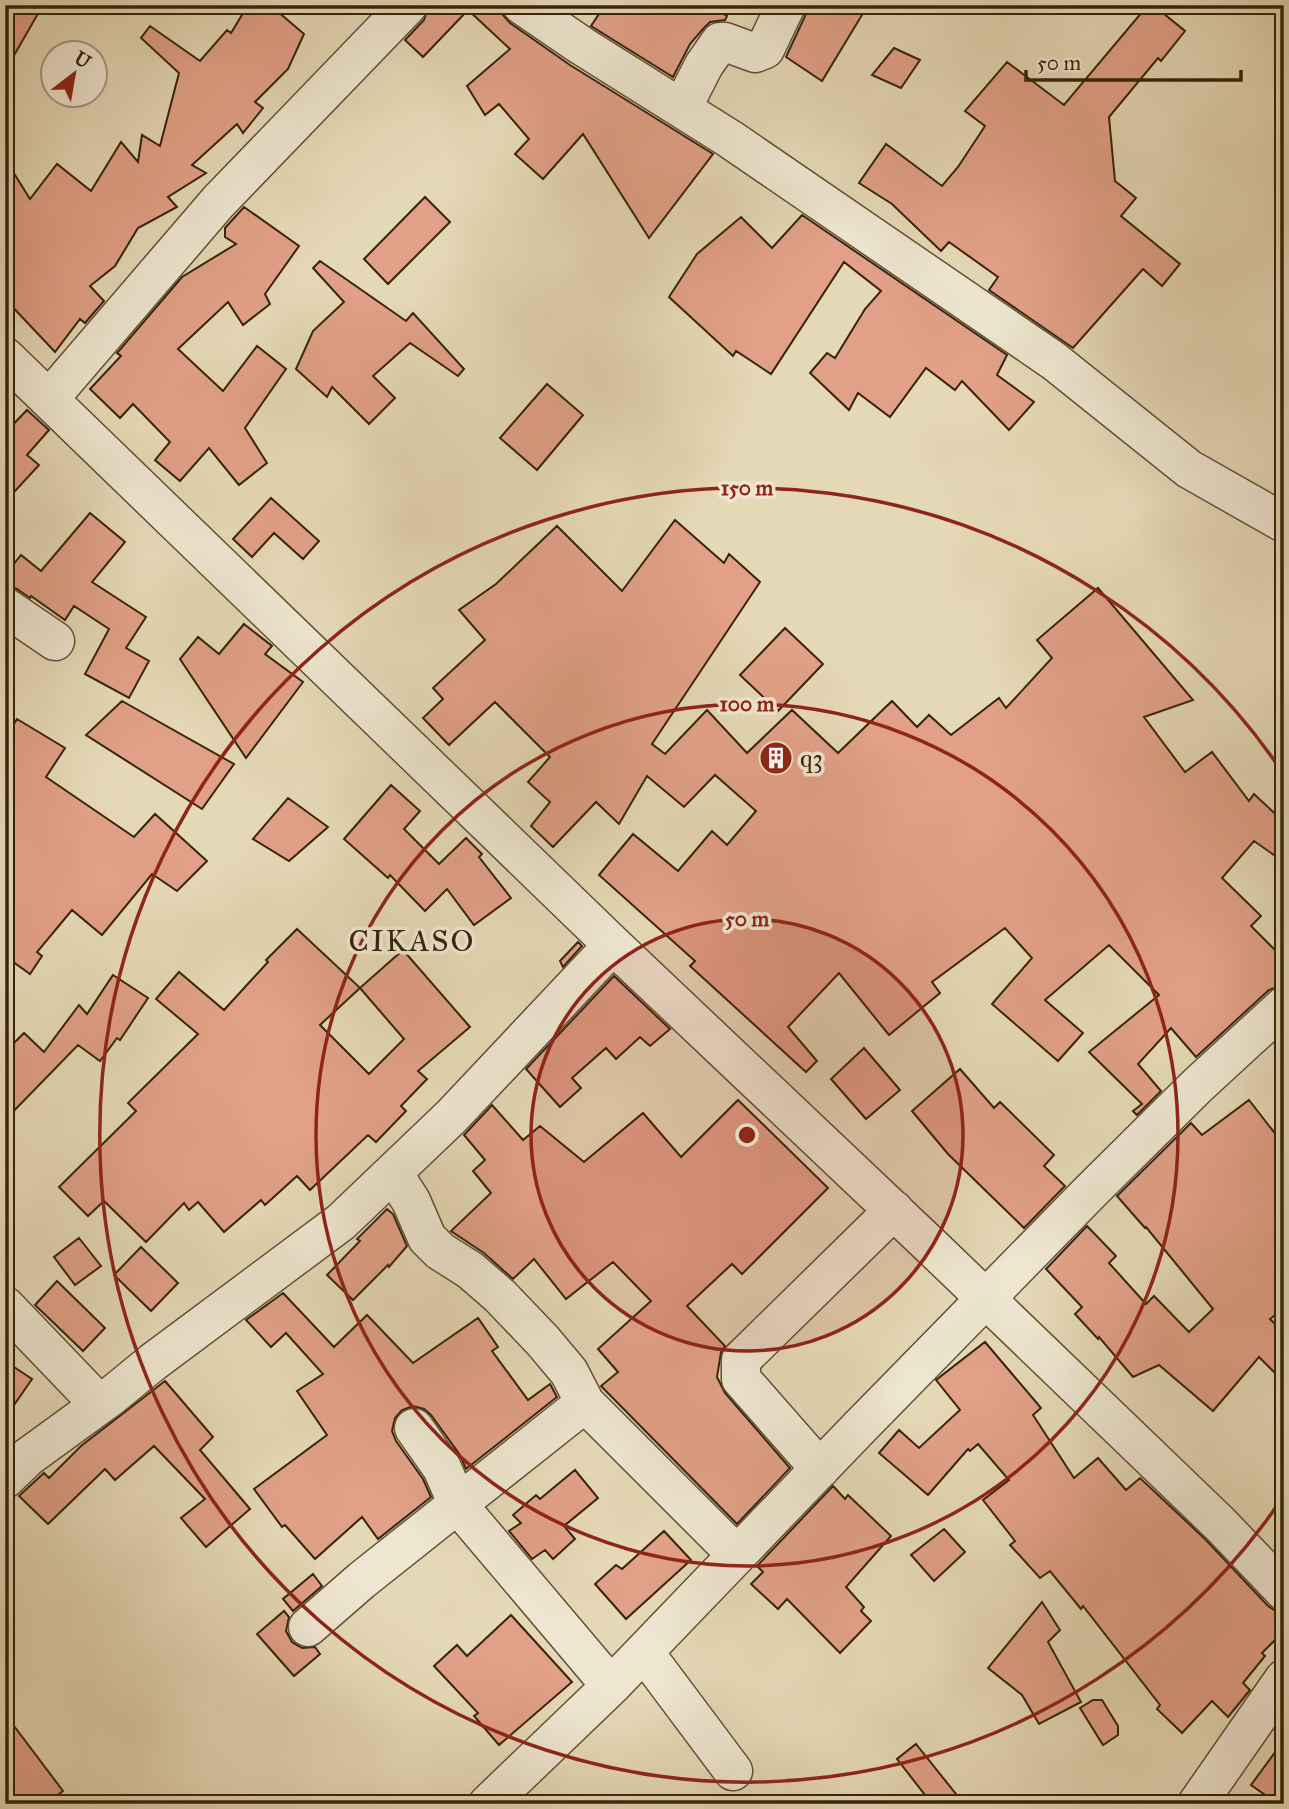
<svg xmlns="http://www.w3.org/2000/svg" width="1289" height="1809" viewBox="0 0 1289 1809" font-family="'IM FELL Great Primer',serif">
  <rect width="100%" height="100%" fill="#e5d8b6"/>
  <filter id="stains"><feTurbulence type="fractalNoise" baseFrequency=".00286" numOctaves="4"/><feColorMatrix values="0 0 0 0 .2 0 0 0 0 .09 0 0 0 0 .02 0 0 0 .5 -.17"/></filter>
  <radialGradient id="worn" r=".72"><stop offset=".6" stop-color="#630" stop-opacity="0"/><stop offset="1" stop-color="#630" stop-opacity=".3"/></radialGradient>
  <path fill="#e1a087" stroke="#36230b" stroke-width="2" fill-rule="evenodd" d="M 5,5 L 43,5 L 5,71 Z
    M 248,5 L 270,5 L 304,34 L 288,69 L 255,102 L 263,108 L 243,133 L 237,124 L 192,165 L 206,173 L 168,197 L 177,207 L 138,228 L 115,266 L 90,286 L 104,301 L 85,323 L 80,319 L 55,352 L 5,299 L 5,159 L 30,199 L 57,164 L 91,191 L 121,142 L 138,162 L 142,135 L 160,146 L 179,73 L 141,38 L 150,26 L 200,61 L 227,30 L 231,33 Z
    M 429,5 L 499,5 L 503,15 L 510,23 L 570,65 L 713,154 L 649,238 L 583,134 L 543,179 L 515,154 L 529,139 L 499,104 L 485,115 L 467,86 L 510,49 L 468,10 L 423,57 L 405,40 L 424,20 Z
    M 605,5 L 708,5 L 727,16 L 725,20 L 710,22 L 702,30 L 690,44 L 673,77 L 591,26 Z
    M 808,5 L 868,5 L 822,81 L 786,57 L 806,14 Z
    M 1148,5 L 1153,5 L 1185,31 L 1161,61 L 1158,58 L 1109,117 L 1115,181 L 1136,198 L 1121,216 L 1180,264 L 1162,286 L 1143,269 L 1073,348 L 989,290 L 998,277 L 949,242 L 941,251 L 892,204 L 859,183 L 886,144 L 942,186 L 958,167 L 985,126 L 965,111 L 1007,62 L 1064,105 Z
    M 894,48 L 920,60 L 901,88 L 872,75 Z
    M 425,197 L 450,222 L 388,284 L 364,259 Z
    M 244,207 L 299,246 L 265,294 L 270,304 L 243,325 L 228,302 L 178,349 L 223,391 L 257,346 L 286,369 L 245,428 L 267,463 L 239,485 L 209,448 L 180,481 L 155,460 L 170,442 L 133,404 L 120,418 L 90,389 L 121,356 L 117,353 L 182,277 L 236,244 L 225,237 L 225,228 Z
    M 802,215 L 1007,355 L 997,375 L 1034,402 L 1009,430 L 962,381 L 955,390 L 926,368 L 890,417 L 858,393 L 849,410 L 810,373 L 827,353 L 835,358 L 865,309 L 881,291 L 844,262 L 771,374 L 736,351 L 733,356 L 669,297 L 697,254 L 741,217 L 772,248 Z
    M 320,261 L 406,321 L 413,313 L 464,369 L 458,376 L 410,343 L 373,376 L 395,398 L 369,424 L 332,387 L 327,397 L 296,369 L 313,331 L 344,302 L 313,268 Z
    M 547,384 L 583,415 L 537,470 L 500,438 Z
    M 27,410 L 49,430 L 27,455 L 39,465 L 5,502 L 5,433 Z
    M 271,498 L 319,541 L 303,559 L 274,533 L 252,557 L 233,539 Z
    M 90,513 L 125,542 L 92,582 L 146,617 L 126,648 L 149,661 L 129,698 L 85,674 L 109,629 L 74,606 L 65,620 L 31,596 L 30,598 L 17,589 L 5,585 L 5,575 L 21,555 L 41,571 Z
    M 675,520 L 724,563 L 729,554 L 760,582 L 652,744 L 665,754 L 707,710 L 747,753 L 792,710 L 838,753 L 892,701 L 917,727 L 929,715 L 951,735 L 999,698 L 1006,708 L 1052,658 L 1037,640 L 1098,588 L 1193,700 L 1144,717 L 1185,772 L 1212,752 L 1249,801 L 1254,794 L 1284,822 L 1284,862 L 1254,841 L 1222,878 L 1261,916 L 1251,926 L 1284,959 L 1284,985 L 1269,990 L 1196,1057 L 1171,1028 L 1138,1064 L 1161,1091 L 1137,1115 L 1133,1111 L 1142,1104 L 1089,1052 L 1159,995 L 1109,945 L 1045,1000 L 1083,1033 L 1058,1061 L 992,1004 L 1032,958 L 1005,928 L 932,982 L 940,993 L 889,1035 L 839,973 L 788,1027 L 817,1061 L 806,1072 L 690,966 L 695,961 L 599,875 L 633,834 L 678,871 L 712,831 L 727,845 L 756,811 L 715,775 L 684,807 L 647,776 L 619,824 L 596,802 L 553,847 L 531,826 L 550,802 L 528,782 L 550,757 L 495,702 L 449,745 L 423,718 L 443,699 L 433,688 L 485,640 L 459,610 L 496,584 L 557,526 L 622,591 Z
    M 244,624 L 272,646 L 265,654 L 303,682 L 246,758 L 180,659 L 198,637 L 219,654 Z
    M 785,628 L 823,664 L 778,711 L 740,675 Z
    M 122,701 L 234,764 L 202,809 L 86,735 Z
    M 17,719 L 65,748 L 46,777 L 134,837 L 155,814 L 207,861 L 177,891 L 152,874 L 102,935 L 72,910 L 37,952 L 42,956 L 30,974 L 5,956 L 5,738 Z
    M 391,785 L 420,811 L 404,829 L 439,864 L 466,838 L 482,854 L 479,857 L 511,898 L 474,925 L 447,889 L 425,911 L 390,875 L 388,878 L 344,839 Z
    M 288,798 L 328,827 L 289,861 L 253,839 Z
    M 297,929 L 360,988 L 403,950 L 470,1027 L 418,1071 L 427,1079 L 401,1106 L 406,1111 L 376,1142 L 368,1135 L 310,1190 L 297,1176 L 265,1205 L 261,1200 L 224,1232 L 198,1202 L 189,1210 L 184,1203 L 146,1242 L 104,1201 L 88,1216 L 59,1187 L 136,1111 L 128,1103 L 198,1034 L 156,999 L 179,972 L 224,1010 L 268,962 L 266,960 ZM 360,988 L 404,1039 L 369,1074 L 320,1025 Z
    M 578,942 L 582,946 L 563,967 L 560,961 Z
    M 113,975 L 148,998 L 120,1040 L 117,1038 L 100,1061 L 78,1045 L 5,1120 L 5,1052 L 24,1033 L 44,1052 L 79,1005 L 87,1014 Z
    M 614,976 L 670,1029 L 650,1046 L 640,1037 L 616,1059 L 606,1048 L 572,1078 L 581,1088 L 560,1107 L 526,1069 Z
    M 864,1048 L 900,1090 L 866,1119 L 831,1079 Z
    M 960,1069 L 994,1108 L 1000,1102 L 1054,1155 L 1044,1166 L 1065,1186 L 1024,1228 L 948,1154 L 912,1111 Z
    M 738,1100 L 828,1188 L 742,1274 L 732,1264 L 687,1306 L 725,1346 L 721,1352 L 717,1377 L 725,1393 L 790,1468 L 737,1524 L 601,1386 L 618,1372 L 598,1349 L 651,1301 L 613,1262 L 566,1299 L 534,1259 L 513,1279 L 484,1253 L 451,1231 L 491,1193 L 473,1171 L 485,1160 L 464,1135 L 492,1105 L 523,1140 L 540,1126 L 584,1162 L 643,1113 L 681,1157 Z
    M 1249,1100 L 1284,1145 L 1284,1308 L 1270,1319 L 1284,1333 L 1284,1382 L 1259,1357 L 1213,1411 L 1159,1365 L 1133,1377 L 1099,1337 L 1098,1339 L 1075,1314 L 1082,1307 L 1046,1269 L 1087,1226 L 1116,1256 L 1109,1263 L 1146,1304 L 1154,1296 L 1189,1332 L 1213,1309 L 1146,1227 L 1145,1228 L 1117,1196 L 1191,1123 L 1202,1135 Z
    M 387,1209 L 393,1214 L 407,1246 L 389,1267 L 388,1265 L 353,1300 L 327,1275 L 360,1241 L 357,1239 Z
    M 79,1238 L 101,1266 L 75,1285 L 54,1257 Z
    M 141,1247 L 178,1283 L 151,1311 L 114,1275 Z
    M 57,1281 L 105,1328 L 83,1351 L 35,1305 Z
    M 283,1293 L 334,1347 L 367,1315 L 413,1363 L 478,1318 L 498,1347 L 492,1351 L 528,1400 L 550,1384 L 557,1397 L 466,1469 L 460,1455 L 431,1415 L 424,1409 L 413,1406 L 402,1410 L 395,1418 L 392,1431 L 396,1441 L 423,1479 L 431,1497 L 378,1539 L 362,1517 L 315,1559 L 285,1525 L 282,1527 L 254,1489 L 327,1435 L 297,1391 L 323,1374 L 286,1333 L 271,1347 L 246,1320 Z
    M 985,1342 L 1041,1408 L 1033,1415 L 1074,1478 L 1098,1458 L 1126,1490 L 1140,1478 L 1205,1539 L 1268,1606 L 1277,1612 L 1284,1612 L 1284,1631 L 1262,1653 L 1265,1656 L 1243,1683 L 1250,1690 L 1228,1717 L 1212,1701 L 1182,1733 L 1157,1709 L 1160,1705 L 1083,1606 L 1081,1609 L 1050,1571 L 1040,1578 L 1010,1545 L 1015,1541 L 983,1500 L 1009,1480 L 978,1444 L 970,1451 L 968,1449 L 928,1495 L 879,1453 L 899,1430 L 919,1448 L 960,1410 L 936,1380 Z
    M 5,1361 L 32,1379 L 5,1418 Z
    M 165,1381 L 213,1437 L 200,1450 L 250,1509 L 206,1547 L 181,1518 L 205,1499 L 154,1446 L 115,1480 L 105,1469 L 48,1524 L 19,1496 L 44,1473 L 49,1478 L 81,1446 Z
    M 575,1470 L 598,1498 L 564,1526 L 575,1539 L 553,1559 L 545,1550 L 532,1559 L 509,1531 L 521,1523 L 513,1515 L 536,1495 L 540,1499 Z
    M 833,1486 L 845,1499 L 848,1495 L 891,1536 L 846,1587 L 864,1607 L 861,1611 L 871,1621 L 840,1653 L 787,1599 L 778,1609 L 751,1584 L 763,1572 L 757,1566 Z
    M 944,1529 L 965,1552 L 934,1581 L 911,1555 Z
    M 664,1531 L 691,1560 L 626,1619 L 595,1584 L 616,1565 L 622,1569 Z
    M 313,1574 L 322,1586 L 293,1611 L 283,1599 Z
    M 1042,1602 L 1060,1630 L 1048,1642 L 1081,1702 L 1039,1724 L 1022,1695 L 988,1668 Z
    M 284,1611 L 289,1617 L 286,1631 L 292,1642 L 302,1648 L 315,1647 L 320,1654 L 294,1676 L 257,1634 Z
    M 511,1615 L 572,1682 L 499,1745 L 474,1716 L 478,1713 L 434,1666 L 457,1645 L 467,1656 Z
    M 1093,1700 L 1102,1700 L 1118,1726 L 1118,1735 L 1103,1745 L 1080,1708 Z
    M 5,1714 L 63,1791 L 46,1804 L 5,1804 Z
    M 1284,1740 L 1284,1804 L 1278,1804 L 1251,1785 Z
    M 916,1744 L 964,1804 L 932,1804 L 897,1759 Z"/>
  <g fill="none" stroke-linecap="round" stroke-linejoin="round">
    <defs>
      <path id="minor" d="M 522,5 L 582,46 L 730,139 L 1054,361 L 1189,469 L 1284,523
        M 682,108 L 704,65 L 720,42 L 725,42 L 755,53 L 765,49 L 786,5
        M 5,357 L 613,945 L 931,1246 L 1220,1524 L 1284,1591
        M 49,399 L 218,202 L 408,5
        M 5,607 L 55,641
        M 393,1173 L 411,1201 L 427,1238 L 440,1251 L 470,1270 L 500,1296 L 543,1341 L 569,1372 L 585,1403 L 737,1555
        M 5,1306 L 99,1404
        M 414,1428 L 442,1468 L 458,1505 L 611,1686
        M 820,1469 L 741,1379 L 741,1360 L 894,1210
        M 5,1479 L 28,1457 L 109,1398 L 153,1362 L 341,1222 L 452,1116 L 613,945
        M 308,1627 L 362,1580 L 585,1403
        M 644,1652 L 733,1771
        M 488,1804 L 611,1686 L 856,1431 L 1089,1193 L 1198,1085 L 1284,1006
        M 1197,1804 L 1284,1679"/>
    </defs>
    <use href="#minor" stroke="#625036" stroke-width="41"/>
    <use href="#minor" stroke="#eee6d0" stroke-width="38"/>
  </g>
  <circle cx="747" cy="1135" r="216" fill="#8f2418" fill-opacity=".12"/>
  <g fill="none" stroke="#8f2418" stroke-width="3.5">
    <circle cx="747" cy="1135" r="216"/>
    <circle cx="747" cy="1135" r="431"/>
    <path d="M1283 1497A647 647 0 1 1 1283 773"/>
  </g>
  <defs>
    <symbol id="building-disc" viewBox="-11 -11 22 22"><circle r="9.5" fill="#8f2418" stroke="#eee6d0"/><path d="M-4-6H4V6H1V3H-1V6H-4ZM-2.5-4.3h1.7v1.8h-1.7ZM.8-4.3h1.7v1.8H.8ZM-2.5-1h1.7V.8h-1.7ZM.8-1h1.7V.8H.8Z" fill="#fff"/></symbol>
  </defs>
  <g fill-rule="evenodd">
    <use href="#building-disc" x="757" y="739" width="38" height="38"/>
  </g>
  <g text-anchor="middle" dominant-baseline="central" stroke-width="7" stroke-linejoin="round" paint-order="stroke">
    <g font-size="26" fill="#36230b" stroke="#eee6d0" text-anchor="start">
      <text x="800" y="758">q3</text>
    </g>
    <g font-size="30" letter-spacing="2" fill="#36230b" stroke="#eee6d0">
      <text x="412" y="941">CIKASO</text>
    </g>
  </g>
  <circle cx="747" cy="1135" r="10" fill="#8f2418" stroke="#eee6d0" stroke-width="3.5"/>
  <g font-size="21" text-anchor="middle" font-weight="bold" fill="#8f2418" stroke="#eee6d0" stroke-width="7" stroke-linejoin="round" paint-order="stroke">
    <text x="747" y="495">150 m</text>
    <text x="747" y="711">100 m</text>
    <text x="747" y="926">50 m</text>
  </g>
  <rect width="1289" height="1809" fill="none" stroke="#e5d8b6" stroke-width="28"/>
  <rect x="7" y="7" width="1275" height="1795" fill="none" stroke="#36230b" stroke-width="3.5"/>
  <rect x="14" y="14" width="1261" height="1781" fill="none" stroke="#36230b" stroke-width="2"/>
  <g transform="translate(74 74) rotate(31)"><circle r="33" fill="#eee6d0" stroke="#a49881" stroke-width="2"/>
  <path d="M0-5L12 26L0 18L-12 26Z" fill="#8f2418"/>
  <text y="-10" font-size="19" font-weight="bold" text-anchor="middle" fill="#36230b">U</text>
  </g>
  <path d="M1026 70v10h215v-10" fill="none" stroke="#36230b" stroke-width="3.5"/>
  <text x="1037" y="70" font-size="21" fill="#36230b" stroke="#eee6d0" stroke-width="5" paint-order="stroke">50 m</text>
  <rect width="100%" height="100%" filter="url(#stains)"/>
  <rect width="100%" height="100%" fill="url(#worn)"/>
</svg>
